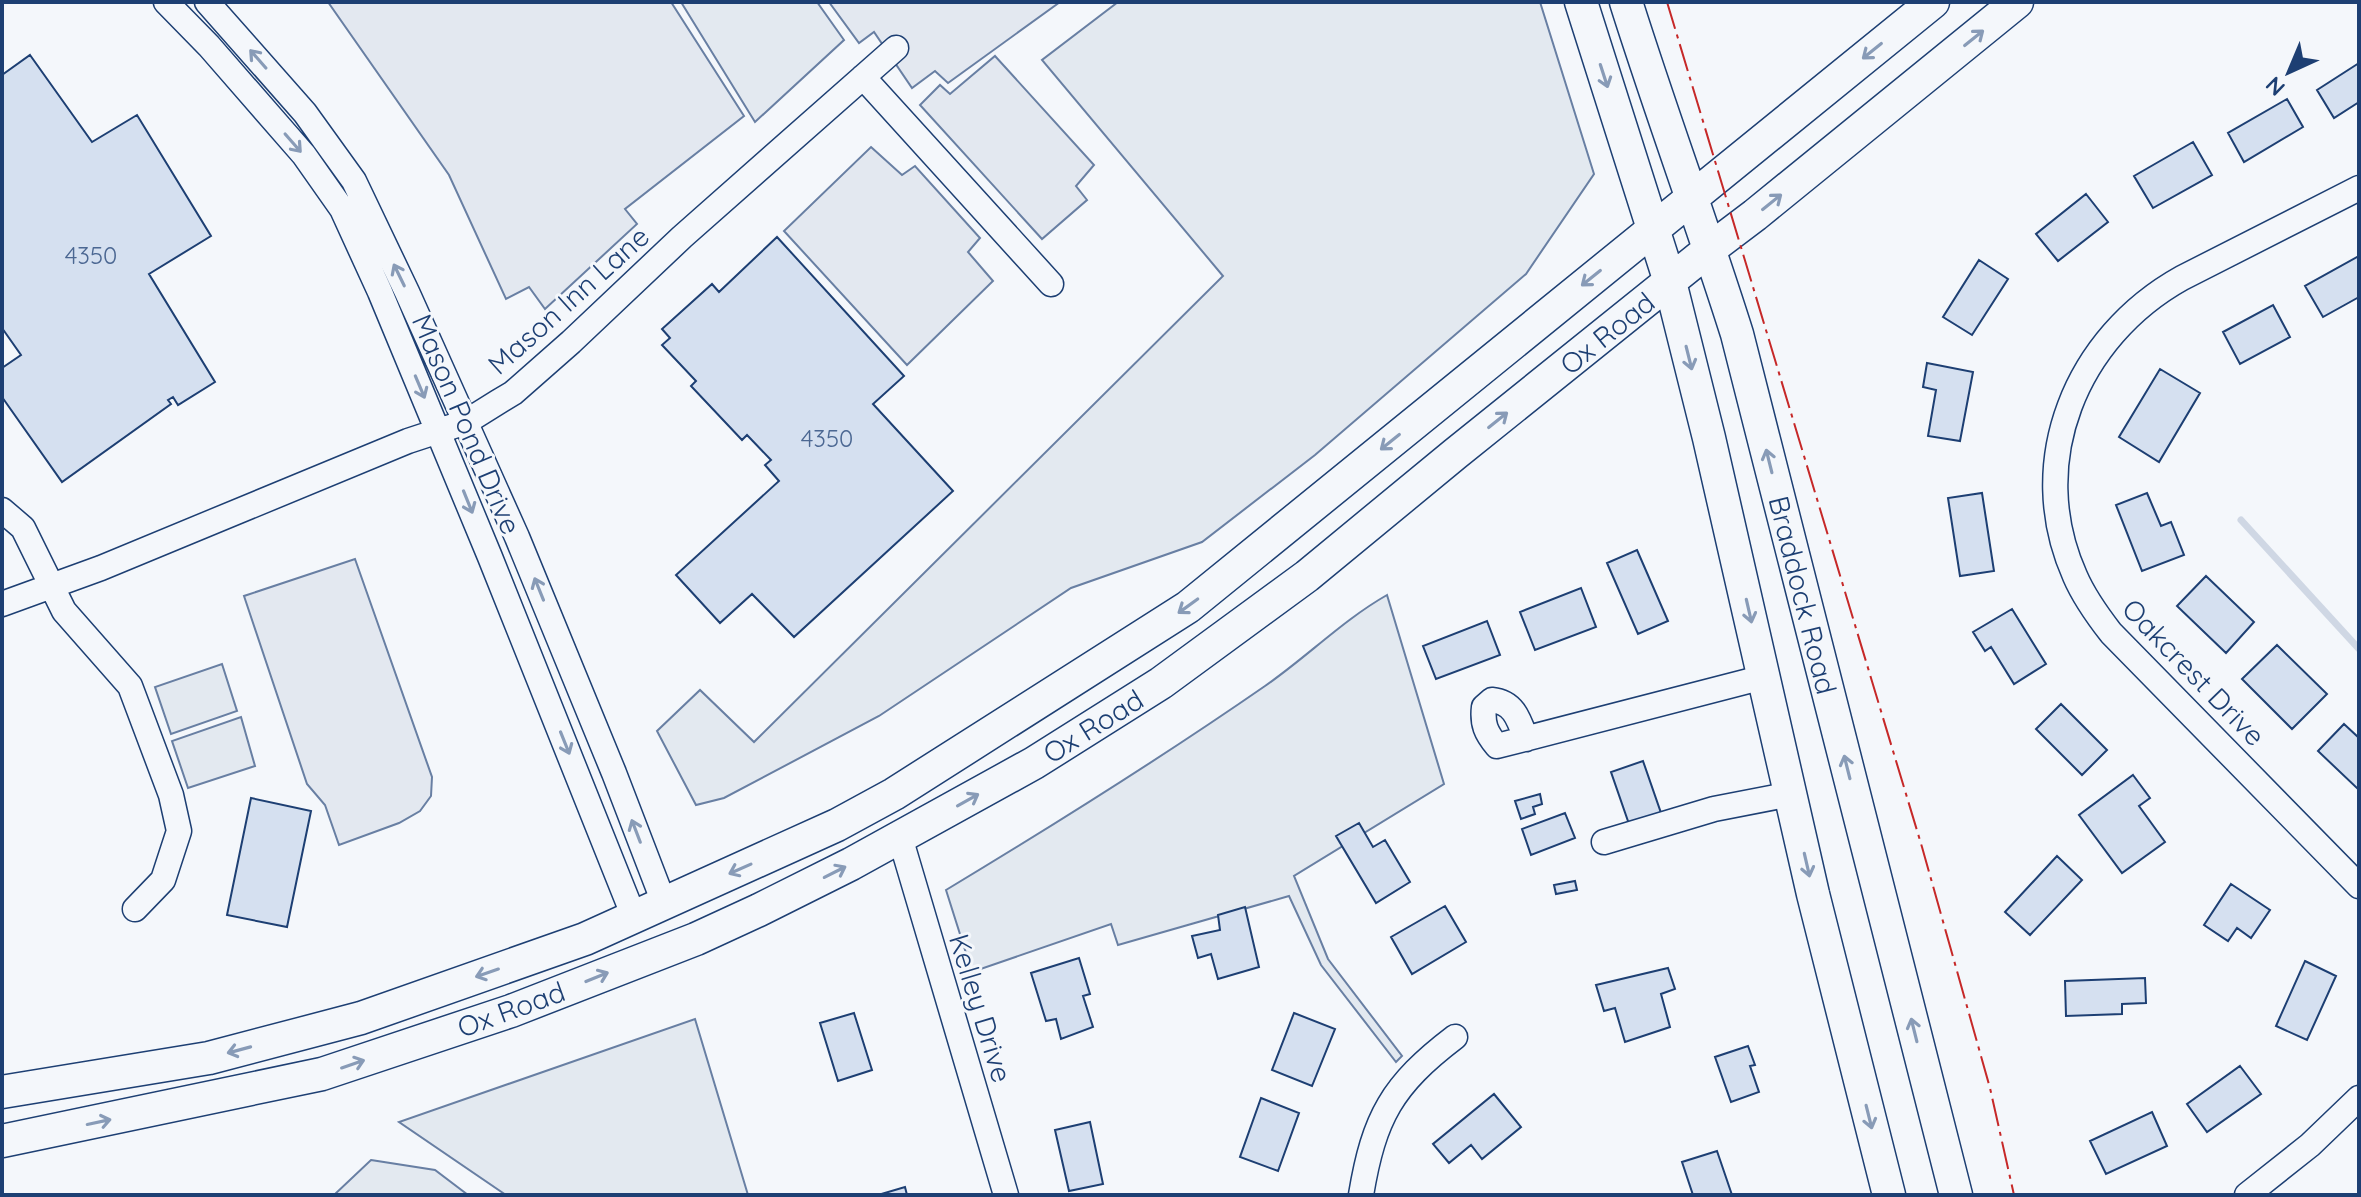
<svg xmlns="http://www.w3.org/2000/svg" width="2361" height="1197" viewBox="0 0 2361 1197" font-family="Quicksand,sans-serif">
  <rect width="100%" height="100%" fill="#f4f7fb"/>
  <path fill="#e3e9f0" stroke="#687fa3" stroke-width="2" d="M 681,2 L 817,2 L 844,40 L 755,122 Z
    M 1118,2 L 1540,2 L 1594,174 L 1526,274 L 1315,455 L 1202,542 L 1071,588 L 879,716 L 724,798 L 696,805 L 657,731 L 700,690 L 754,742 L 1223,276 L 1042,60 Z
    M 1387,595 L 1444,784 L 1294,876 L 1328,959 L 1402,1056 L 1396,1062 L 1321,965 L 1289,896 L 1118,945 L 1111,924 L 972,972 L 946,890 C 1054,825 1161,758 1265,686 C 1307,657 1343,620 1387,595 Z
    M 222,664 L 237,711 L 171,734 L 155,687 Z
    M 241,717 L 255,766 L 188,788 L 172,741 Z
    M 695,1019 L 748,1195 L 506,1195 L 399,1122 Z
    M 371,1160 L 435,1170 L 468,1195 L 334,1195 Z"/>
  <path fill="#e3e8f0" stroke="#687fa3" stroke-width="2" d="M 328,2 L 671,2 L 744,116 L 625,209 L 637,224 L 545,309 L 529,287 L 506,299 L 449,175 Z
    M 829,2 L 1060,2 L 948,83 L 935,71 L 912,88 L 874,32 L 859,43 Z
    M 995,56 L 1094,165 L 1076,186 L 1087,200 L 1042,239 L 920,105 L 940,85 L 950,94 Z
    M 871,147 L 902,175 L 915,166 L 980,238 L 968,252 L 993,281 L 907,365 L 784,231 Z
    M 355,559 L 432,777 L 431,796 L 420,811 L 399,823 L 339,845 L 325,805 L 307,784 L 244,596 Z"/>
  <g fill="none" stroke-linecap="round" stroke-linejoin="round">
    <path stroke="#cfd7e4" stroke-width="7" d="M 2241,520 L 2359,649"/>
  </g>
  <path fill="#d5e0f0" stroke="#1d3f73" stroke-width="2" d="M 30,55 L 92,142 L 137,115 L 211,236 L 149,274 L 215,382 L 178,405 L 173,397 L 168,400 L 171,404 L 62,482 L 2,397 L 2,368 L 21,355 L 2,328 L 2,75 Z
    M 2359,63 L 2359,102 L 2334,118 L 2317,90 Z
    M 2287,99 L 2303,127 L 2244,162 L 2228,133 Z
    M 2193,142 L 2212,175 L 2153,208 L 2134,176 Z
    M 2086,194 L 2108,222 L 2058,261 L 2036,234 Z
    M 777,237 L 904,376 L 873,404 L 953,491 L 794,637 L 752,594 L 720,623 L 676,575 L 779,481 L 765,465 L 771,460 L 747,435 L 742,440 L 691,386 L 696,381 L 662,345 L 670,338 L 662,329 L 712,284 L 719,292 Z
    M 2359,256 L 2359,297 L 2323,317 L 2305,286 Z
    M 1979,260 L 2008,279 L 1972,335 L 1943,317 Z
    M 2273,305 L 2290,337 L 2240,364 L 2223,332 Z
    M 1927,363 L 1973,372 L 1960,441 L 1928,436 L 1936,390 L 1923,387 Z
    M 2160,369 L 2200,393 L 2159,462 L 2119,437 Z
    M 1982,493 L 1994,571 L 1960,576 L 1948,498 Z
    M 2147,493 L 2161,526 L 2171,522 L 2184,555 L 2142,571 L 2116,505 Z
    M 1637,550 L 1668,621 L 1638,634 L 1607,563 Z
    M 2206,576 L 2254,622 L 2226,653 L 2177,606 Z
    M 1581,588 L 1596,627 L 1535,650 L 1520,612 Z
    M 2012,609 L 2046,664 L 2014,684 L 1991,647 L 1985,651 L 1973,632 Z
    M 1487,621 L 1500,655 L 1436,679 L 1423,646 Z
    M 2277,645 L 2327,694 L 2292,729 L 2242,679 Z
    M 2061,704 L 2107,750 L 2082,775 L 2036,729 Z
    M 2344,724 L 2359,738 L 2359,790 L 2318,751 Z
    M 1643,761 L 1661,813 L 1629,824 L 1611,772 Z
    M 2133,775 L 2150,798 L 2139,806 L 2165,842 L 2122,873 L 2079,815 Z
    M 1540,794 L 1542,804 L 1533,807 L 1535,814 L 1521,819 L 1515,801 Z
    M 251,798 L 311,811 L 287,927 L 227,915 Z
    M 1565,813 L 1575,838 L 1531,855 L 1522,829 Z
    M 1359,823 L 1373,847 L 1385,840 L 1410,882 L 1376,903 L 1336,836 Z
    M 2057,856 L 2082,880 L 2030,935 L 2005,912 Z
    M 1575,881 L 1577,890 L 1556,894 L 1554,885 Z
    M 2231,884 L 2270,910 L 2251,938 L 2237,928 L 2228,941 L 2204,925 Z
    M 1445,906 L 1466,942 L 1412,974 L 1391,937 Z
    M 1245,907 L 1259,967 L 1218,979 L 1211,954 L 1198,958 L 1192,936 L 1220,930 L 1218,915 Z
    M 1079,958 L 1090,994 L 1083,996 L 1093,1027 L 1061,1039 L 1056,1019 L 1046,1021 L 1031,973 Z
    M 2305,961 L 2336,976 L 2307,1040 L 2276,1026 Z
    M 1668,968 L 1675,989 L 1661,994 L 1670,1027 L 1625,1042 L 1615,1008 L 1604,1011 L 1596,985 Z
    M 2145,978 L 2146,1003 L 2122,1004 L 2122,1014 L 2066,1016 L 2065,981 Z
    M 854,1013 L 872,1070 L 838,1081 L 820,1023 Z
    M 1294,1013 L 1335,1029 L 1312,1086 L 1272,1070 Z
    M 1748,1046 L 1755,1065 L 1750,1066 L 1759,1092 L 1731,1102 L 1715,1057 Z
    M 2240,1066 L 2261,1094 L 2207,1132 L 2187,1104 Z
    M 1494,1094 L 1521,1127 L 1482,1159 L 1471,1145 L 1449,1163 L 1433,1144 Z
    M 1261,1098 L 1299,1113 L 1278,1171 L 1240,1157 Z
    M 2152,1112 L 2167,1146 L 2106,1174 L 2090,1141 Z
    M 1090,1122 L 1103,1184 L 1069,1191 L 1055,1130 Z
    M 1717,1151 L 1732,1195 L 1693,1195 L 1682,1162 Z
    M 905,1187 L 907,1195 L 878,1195 Z"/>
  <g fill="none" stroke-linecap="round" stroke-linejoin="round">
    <defs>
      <path id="minor" d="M 166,2 L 209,46 L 304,155 L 342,209 L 380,292 L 490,557 L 634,917
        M 207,2 L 305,113 L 354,181 L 407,292 L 517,537 L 614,773 L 664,903
        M 863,77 L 1051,284
        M 2359,188 L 2182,278 C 2076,337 2024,462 2075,576 C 2084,597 2097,615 2111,633 L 2359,886
        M 2,510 L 23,528 L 64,611 L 130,686 L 171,795 L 179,831 L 163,880 L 135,909
        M 2,604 L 101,568 L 408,441 L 466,422 L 498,402 L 513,393 L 571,342 L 682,237 L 896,48
        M 1526,739 C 1519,720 1514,702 1492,700 L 1484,707 C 1482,724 1486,733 1497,746 L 1764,677
        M 900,837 L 1006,1195
        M 1604,842 L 1714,809 L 1791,794
        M 1361,1195 C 1374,1117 1392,1085 1455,1037
        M 2247,1195 L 2310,1145 L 2359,1098"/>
      <path id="major" d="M 1581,2 L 1670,282 L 1709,438 L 1813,894 L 1889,1195
        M 1626,2 C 1661,113 1702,223 1737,334 L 1956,1195
        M 2,1092 L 209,1058 L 361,1018 L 585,939 L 837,825 L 894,794 L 1188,607 L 1933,2
        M 2,1141 L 322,1074 L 511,1011 L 696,939 L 759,910 L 851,864 L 1034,763 L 1161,683 L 1307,576 L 1455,454 L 1710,249 L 1755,215 L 2017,2"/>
    </defs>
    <use href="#minor" stroke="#1d3f73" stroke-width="27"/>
    <use href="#major" stroke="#1d3f73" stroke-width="35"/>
    <use href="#minor" stroke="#f4f7fb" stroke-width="24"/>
    <use href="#major" stroke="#f4f7fb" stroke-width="32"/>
    <path stroke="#c62828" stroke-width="2" stroke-dasharray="28 6 4 6" stroke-linecap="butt" d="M 1667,2 L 1922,847 L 1990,1088 L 2014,1195"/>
  </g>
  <defs><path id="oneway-shaft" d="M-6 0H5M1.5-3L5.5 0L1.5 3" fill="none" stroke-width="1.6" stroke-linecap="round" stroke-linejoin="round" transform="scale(2)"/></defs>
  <g stroke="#889bb7">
    <use href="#oneway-shaft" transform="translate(1974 38) rotate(-39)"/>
    <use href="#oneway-shaft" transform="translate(1872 51) rotate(141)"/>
    <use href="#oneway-shaft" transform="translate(258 59) rotate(-131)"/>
    <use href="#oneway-shaft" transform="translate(1604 76) rotate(72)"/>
    <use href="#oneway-shaft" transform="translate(293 143) rotate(49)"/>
    <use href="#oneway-shaft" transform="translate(1772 202) rotate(-39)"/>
    <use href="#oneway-shaft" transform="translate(399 275) rotate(-116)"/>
    <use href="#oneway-shaft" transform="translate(1591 278) rotate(141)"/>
    <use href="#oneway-shaft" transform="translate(1689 358) rotate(76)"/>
    <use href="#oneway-shaft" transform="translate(420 387) rotate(67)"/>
    <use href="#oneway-shaft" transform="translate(1498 420) rotate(-39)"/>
    <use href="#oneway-shaft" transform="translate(1390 442) rotate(141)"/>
    <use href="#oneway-shaft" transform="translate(1769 461) rotate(-104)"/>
    <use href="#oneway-shaft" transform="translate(468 502) rotate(68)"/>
    <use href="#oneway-shaft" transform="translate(539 589) rotate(-112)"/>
    <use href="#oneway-shaft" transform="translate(1188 606) rotate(144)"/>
    <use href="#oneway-shaft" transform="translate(1749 611) rotate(77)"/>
    <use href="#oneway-shaft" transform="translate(565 743) rotate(68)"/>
    <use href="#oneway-shaft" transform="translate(1847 767) rotate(-104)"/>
    <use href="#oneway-shaft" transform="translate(968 800) rotate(-29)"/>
    <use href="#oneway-shaft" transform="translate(636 831) rotate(-111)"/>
    <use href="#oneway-shaft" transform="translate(1807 865) rotate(77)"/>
    <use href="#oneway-shaft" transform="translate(740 869) rotate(156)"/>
    <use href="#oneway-shaft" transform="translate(835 872) rotate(-27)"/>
    <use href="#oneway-shaft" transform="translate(487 973) rotate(161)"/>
    <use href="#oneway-shaft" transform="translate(597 977) rotate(-22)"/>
    <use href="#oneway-shaft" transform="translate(1914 1030) rotate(-104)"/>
    <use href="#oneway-shaft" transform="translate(239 1050) rotate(165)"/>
    <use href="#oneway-shaft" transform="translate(353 1064) rotate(-19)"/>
    <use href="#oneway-shaft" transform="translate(1869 1117) rotate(76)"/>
    <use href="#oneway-shaft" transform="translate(99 1122) rotate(-12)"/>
  </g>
  <g text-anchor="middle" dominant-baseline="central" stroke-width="6" stroke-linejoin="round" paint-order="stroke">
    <g font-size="24" fill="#4b6792">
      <text x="91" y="255">4350</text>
      <text x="827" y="438">4350</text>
    </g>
    <g font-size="28" fill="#1d3f73" stroke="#f4f7fb">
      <text transform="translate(568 300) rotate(-42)">Mason Inn Lane</text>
      <text transform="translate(1607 333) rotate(-39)">Ox Road</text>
      <text transform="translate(467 424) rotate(67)">Mason Pond Drive</text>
      <text transform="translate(1803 595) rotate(76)">Braddock Road</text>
      <text transform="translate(2194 672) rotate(46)">Oakcrest Drive</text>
      <text transform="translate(1093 726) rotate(-32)">Ox Road</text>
      <text transform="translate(981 1008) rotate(73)">Kelley Drive</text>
      <text transform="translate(511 1009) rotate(-20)">Ox Road</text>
    </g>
  </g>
  <rect width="2361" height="1197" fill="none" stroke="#1d3f73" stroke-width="8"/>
  <g transform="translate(2289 72) rotate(224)" stroke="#f4f7fb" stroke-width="6" paint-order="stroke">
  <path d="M0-6L14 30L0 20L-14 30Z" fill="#1d3f73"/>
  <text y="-12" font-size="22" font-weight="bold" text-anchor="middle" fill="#1d3f73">N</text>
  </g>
</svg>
